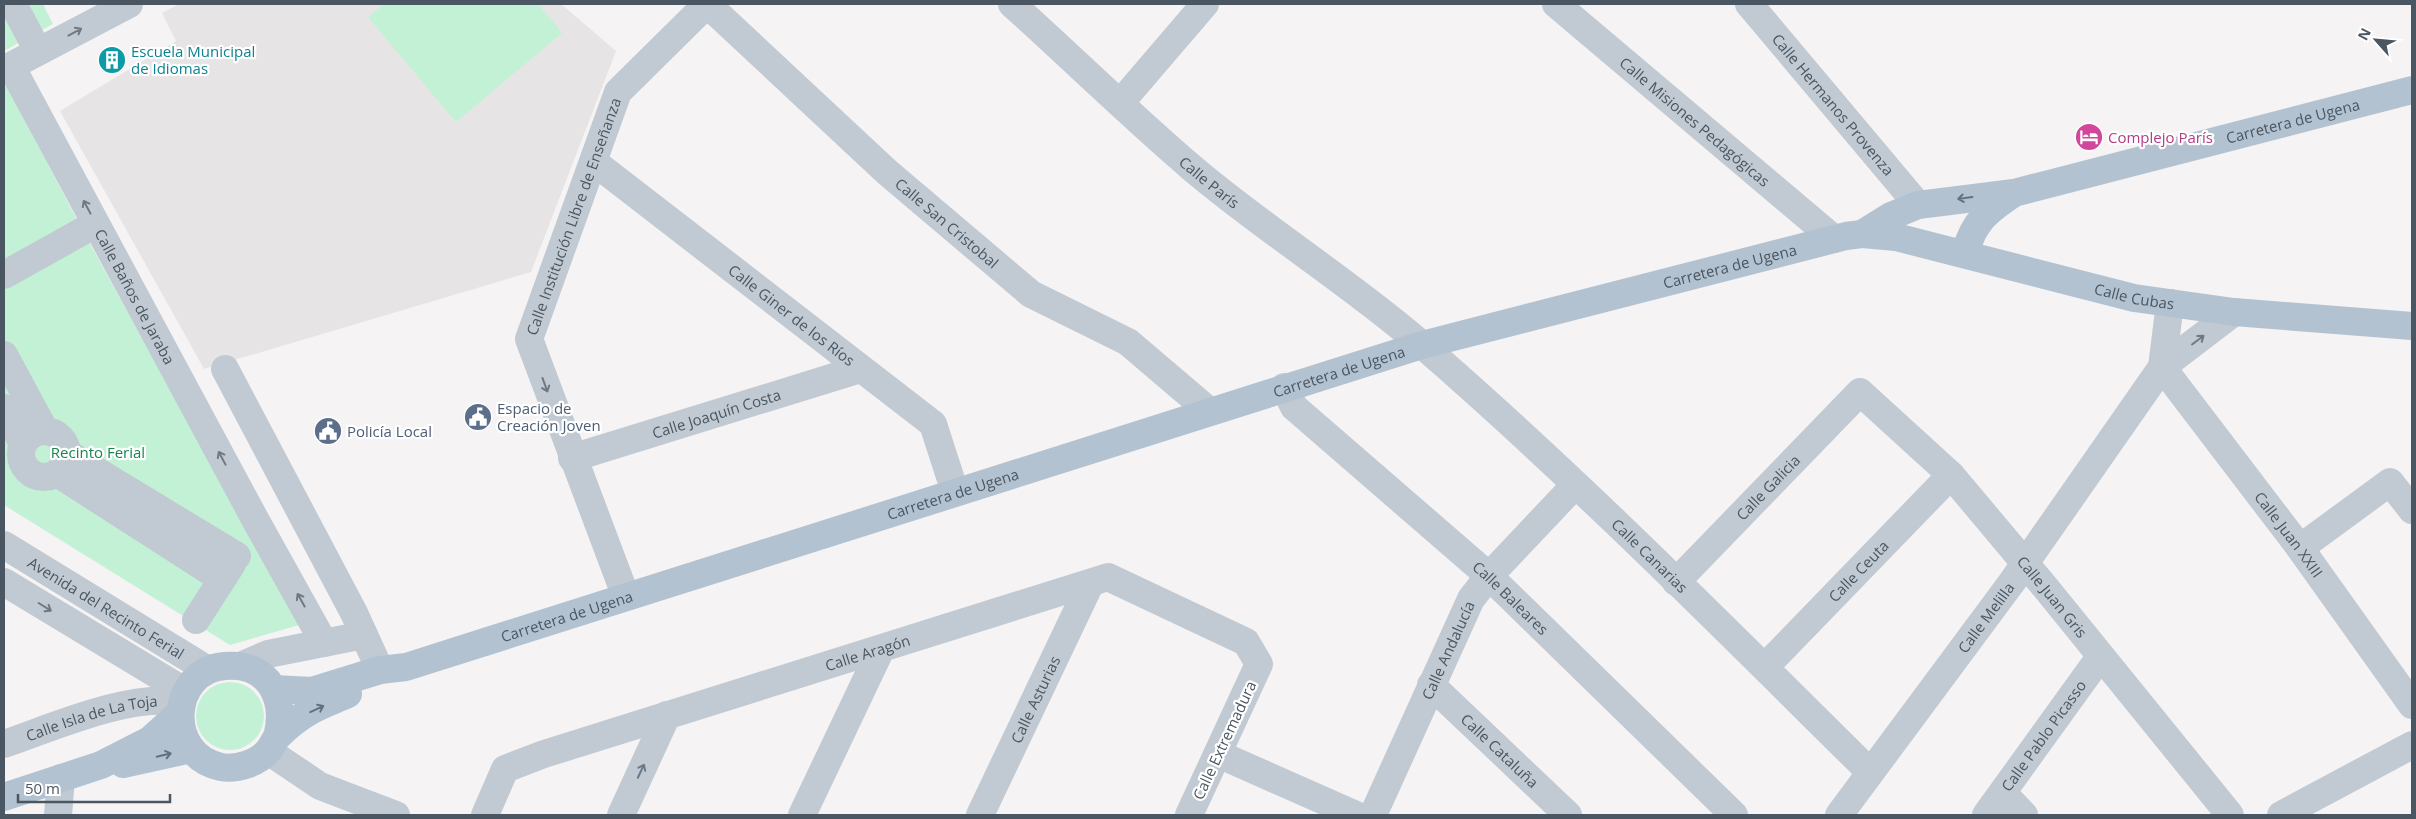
<svg xmlns="http://www.w3.org/2000/svg" width="2416" height="819" viewBox="0 0 2416 819" font-family="'Open Sans',sans-serif">
  <rect width="100%" height="100%" fill="#f5f3f3"/>
  <path fill="#e6e4e5" d="M 179,4 L 561,4 L 616,51 L 531,272 L 204,369 L 60,111 L 176,41 L 162,13 Z"/>
  <path fill="#c3f1d5" d="M 4,4 L 43,4 L 53,24 L 4,51 Z
    M 384,4 L 538,4 L 562,33 L 456,122 L 368,17 Z
    M 4,81 L 83,231 L 299,625 L 230,645 L 4,505 Z
    M196 716a34 34 0 1 1 68 0a34 34 0 1 1-68 0Z"/>
  <g fill="none" stroke-linecap="round" stroke-linejoin="round">
    <g stroke="#c1cad2" stroke-width="28">
      <path d="M 13,4 L 38,51"/>
      <path id="s1" d="M 129,4 L 11,66 L 256,521 L 324,643"/>
      <path id="s2" d="M 707,4 L 887,172 L 1031,294 L 1128,342 L 1209,411"/>
      <path id="s3" d="M 1012,4 C 1072,58 1130,115 1192,168 C 1265,230 1348,281 1421,344 C 1578,480 1723,627 1870,772"/>
      <path id="s4" d="M 1556,4 L 1834,239"/>
      <path id="s5" d="M 1749,4 L 1918,205"/>
      <path d="M 1121,102 L 1205,4"/>
      <path id="s6" d="M 594,162 L 933,424 L 955,492"/>
      <path d="M 4,275 L 83,231"/>
      <path d="M 4,355 L 45,431"/>
      <path id="s7" d="M 2162,367 L 2300,548 L 2412,705"/>
      <path d="M 2162,367 L 2170,303"/>
      <path d="M 225,369 L 354,613 L 380,670"/>
      <path id="s8" d="M 1284,387 L 1294,407 L 1489,576 L 1734,815"/>
      <path d="M 4,408 L 23,444"/>
      <circle cx="44" cy="454" r="23"/>
      <path d="M 67,453 L 237,556"/>
      <path id="s9" d="M 572,458 L 860,369"/>
      <path d="M 57,473 L 222,579"/>
      <path id="s10" d="M 4,545 L 208,670"/>
      <path d="M 2300,548 L 2390,482 L 2412,510"/>
      <path d="M 4,582 L 186,692"/>
      <path id="s11" d="M 1676,582 L 1860,392 L 1951,475 L 2045,587 L 2230,815"/>
      <path id="s12" d="M 626,597 L 529,339 L 618,92 L 707,4"/>
      <path d="M 196,620 L 232,564"/>
      <path d="M 240,666 L 268,654 L 364,635"/>
      <path id="s13" d="M 1765,667 L 1951,475"/>
      <path id="s14" d="M 1431,685 L 1568,815"/>
      <path id="s15" d="M 4,744 C 54,727 129,693 182,702"/>
      <path d="M 268,751 L 320,786 L 396,815"/>
      <path d="M 1218,754 L 1356,815"/>
      <path d="M 2003,793 L 2024,815"/>
      <path d="M 58,815 L 61,778"/>
      <path id="s16" d="M 485,815 L 505,769 L 544,754 L 1108,577 L 1246,642 L 1259,664 L 1189,815"/>
      <path d="M 621,815 L 667,715"/>
      <path d="M 802,815 L 881,649"/>
      <path id="s17" d="M 980,815 L 1090,584"/>
      <path id="s18" d="M 1373,815 L 1471,599 L 1489,576 L 1575,485"/>
      <path id="s19" d="M 1839,815 L 2012,582 L 2162,367 L 2234,312"/>
      <path id="s20" d="M 1986,815 L 2100,657"/>
      <path d="M 2281,815 L 2412,745"/>
    </g>
    <g stroke="#b3c2d1" stroke-width="28">
      <path id="s21" d="M 1862,234 L 1891,216 L 1918,205 L 2014,193 L 2412,90"/>
      <path d="M 1965,253 C 1974,221 1987,211 2014,193"/>
      <path id="s22" d="M 274,689 L 312,691 L 380,670 L 406,667 L 1422,345 L 1846,236 L 1862,234 L 1896,237 L 2134,298 L 2234,312 L 2412,326"/>
      <path d="M 277,737 C 287,699 269,662 225,666 C 169,670 164,755 221,767 C 237,770 258,763 269,750 C 272,746 274,741 277,737 C 285,729 297,719 307,713 C 319,705 335,700 348,694"/>
      <path d="M 123,764 L 191,749"/>
      <path d="M 4,797 L 101,765 L 150,740 L 180,713"/>
    </g>
  </g>
  <defs><path id="oneway-shaft" d="M-6 0H5M1.5-3L5.5 0L1.5 3" fill="none" stroke-width="1.6" stroke-linecap="round" stroke-linejoin="round" transform="scale(1.25)"/></defs>
  <g stroke="#6e7983">
    <use href="#oneway-shaft" transform="translate(75 32) rotate(-28)"/>
    <use href="#oneway-shaft" transform="translate(87 207) rotate(-118)"/>
    <use href="#oneway-shaft" transform="translate(2198 340) rotate(-37)"/>
    <use href="#oneway-shaft" transform="translate(545 385) rotate(70)"/>
    <use href="#oneway-shaft" transform="translate(222 458) rotate(-118)"/>
    <use href="#oneway-shaft" transform="translate(301 600) rotate(-119)"/>
    <use href="#oneway-shaft" transform="translate(45 607) rotate(32)"/>
    <use href="#oneway-shaft" transform="translate(641 771) rotate(-65)"/>
  </g>
  <g stroke="#64717d">
    <use href="#oneway-shaft" transform="translate(1965 198) rotate(172)"/>
    <use href="#oneway-shaft" transform="translate(317 709) rotate(-25)"/>
    <use href="#oneway-shaft" transform="translate(164 755) rotate(-13)"/>
  </g>
  <defs>
    <symbol id="building-disc" viewBox="-11 -11 22 22"><circle r="9.5" fill="#0f9aa8" stroke="#fff"/><path d="M-4-6H4V6H1V3H-1V6H-4ZM-2.5-4.3h1.7v1.8h-1.7ZM.8-4.3h1.7v1.8H.8ZM-2.5-1h1.7V.8h-1.7ZM.8-1h1.7V.8H.8Z" fill="#fff"/></symbol>
    <symbol id="hotel-disc" viewBox="-11 -11 22 22"><circle r="9.5" fill="#d1479c" stroke="#fff"/><path d="M-6-4.5h1.5V1H6V5H4.5V3h-9V5H-6ZM-4 0a1.8 1.8 0 1 1 3.6 0ZM.5 0V-2.5h3Q6-2.5 6 0Z" fill="#fff"/></symbol>
    <symbol id="civic-disc" viewBox="-11 -11 22 22"><circle r="9.5" fill="#5c6f8a" stroke="#fff"/><path d="M-.6-6.5H3V-4.5H.6V-3L4-1V1h2V6H-6V1h2V-1L-.6-3ZM-1.2 2.5V6h2.4V2.5Z" fill="#fff"/></symbol>
  </defs>
  <g fill-rule="evenodd">
    <use href="#building-disc" x="96" y="44" width="32" height="32"/>
    <use href="#hotel-disc" x="2073" y="121" width="32" height="32"/>
    <use href="#civic-disc" x="462" y="401" width="32" height="32"/>
    <use href="#civic-disc" x="312" y="415" width="32" height="32"/>
  </g>
  <g text-anchor="middle" dominant-baseline="central" stroke-width="4.5" stroke-linejoin="round" paint-order="stroke">
    <g font-size="15" fill="#0d838f" stroke="#fff" text-anchor="start">
      <text x="131" y="51">Escuela Municipal<tspan x="131" dy="17">de Idiomas</tspan></text>
    </g>
    <g font-size="15" fill="#4a5661" stroke="#fff">
      <text stroke="none"><textPath href="#s5" startOffset="131">Calle Hermanos Provenza</textPath></text>
      <text stroke="none"><textPath href="#s4" startOffset="182">Calle Misiones Pedagógicas</textPath></text>
      <text stroke="none"><textPath href="#s21" startOffset="448">Carretera de Ugena</textPath></text>
      <text stroke="none"><textPath href="#s3" startOffset="266">Calle París</textPath></text>
      <text stroke="none"><textPath href="#s12" startOffset="406">Calle Institución Libre de Enseñanza</textPath></text>
      <text stroke="none"><textPath href="#s2" startOffset="325">Calle San Cristobal</textPath></text>
      <text stroke="none"><textPath href="#s22" startOffset="1519">Carretera de Ugena</textPath></text>
      <text stroke="none"><textPath href="#s1" startOffset="395">Calle Baños de Jaraba</textPath></text>
      <text stroke="none"><textPath href="#s22" startOffset="1935">Calle Cubas</textPath></text>
      <text stroke="none"><textPath href="#s6" startOffset="250">Calle Giner de los Ríos</textPath></text>
      <text stroke="none"><textPath href="#s22" startOffset="1114">Carretera de Ugena</textPath></text>
      <text stroke="none"><textPath href="#s9" startOffset="151">Calle Joaquín Costa</textPath></text>
      <text stroke="none"><textPath href="#s11" startOffset="132">Calle Galicia</textPath></text>
      <text stroke="none"><textPath href="#s22" startOffset="709">Carretera de Ugena</textPath></text>
      <text stroke="none"><textPath href="#s7" startOffset="210">Calle Juan XXIII</textPath></text>
      <text stroke="none"><textPath href="#s3" startOffset="844">Calle Canarias</textPath></text>
      <text stroke="none"><textPath href="#s13" startOffset="134">Calle Ceuta</textPath></text>
      <text stroke="none"><textPath href="#s8" startOffset="311">Calle Baleares</textPath></text>
      <text stroke="none"><textPath href="#s11" startOffset="546">Calle Juan Gris</textPath></text>
      <text stroke="none"><textPath href="#s10" startOffset="120">Avenida del Recinto Ferial</textPath></text>
      <text stroke="none"><textPath href="#s22" startOffset="304">Carretera de Ugena</textPath></text>
      <text stroke="none"><textPath href="#s19" startOffset="246">Calle Melilla</textPath></text>
      <text stroke="none"><textPath href="#s18" startOffset="181">Calle Andalucía</textPath></text>
      <text stroke="none"><textPath href="#s16" startOffset="431">Calle Aragón</textPath></text>
      <text stroke="none"><textPath href="#s17" startOffset="128">Calle Asturias</textPath></text>
      <text stroke="none"><textPath href="#s15" startOffset="92">Calle Isla de La Toja</textPath></text>
      <text stroke="none"><textPath href="#s20" startOffset="98">Calle Pablo Picasso</textPath></text>
      <text transform="translate(1224 740) rotate(-65)">Calle Extremadura</text>
      <text stroke="none"><textPath href="#s14" startOffset="95">Calle Cataluña</textPath></text>
    </g>
    <g font-size="15" fill="#b23c85" stroke="#fff" text-anchor="start">
      <text x="2108" y="137">Complejo París</text>
    </g>
    <g font-size="15" fill="#4e5e75" stroke="#fff" text-anchor="start">
      <text x="497" y="408">Espacio de<tspan x="497" dy="17">Creación Joven</tspan></text>
      <text x="347" y="431">Policía Local</text>
    </g>
    <g font-size="15" fill="#17864f" stroke="#fff">
      <text x="98" y="452">Recinto Ferial</text>
    </g>
  </g>
  <rect width="2416" height="819" fill="none" stroke="#4a5661" stroke-width="10"/>
  <g transform="translate(2376 40) rotate(297)" stroke="#ffffff" stroke-width="4" paint-order="stroke">
  <path d="M0-4L9 19L0 12L-9 19Z" fill="#4a5661"/>
  <text y="-8" font-size="14" font-weight="bold" text-anchor="middle" fill="#4a5661">N</text>
  </g>
  <path d="M18 794v8h152v-8" fill="none" stroke="#4a5661" stroke-width="2.5"/>
  <text x="25" y="794" font-size="15" fill="#4a5661" stroke="#ffffff" stroke-width="4" paint-order="stroke">50 m</text>
</svg>
